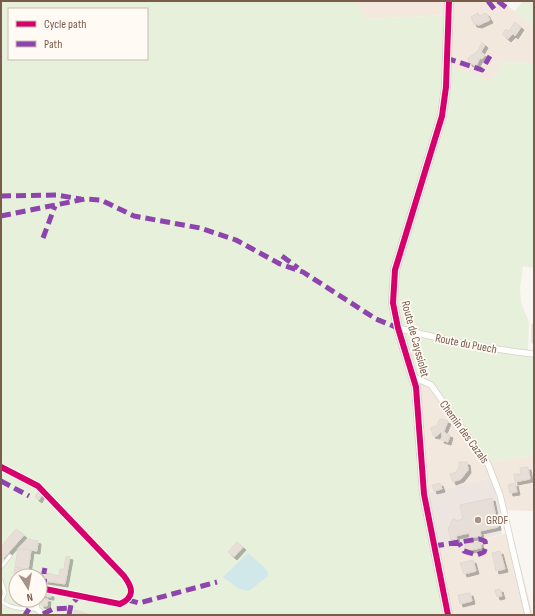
<svg xmlns="http://www.w3.org/2000/svg" width="535" height="616" viewBox="0 0 535 616" font-family="'Sofia Sans Condensed',sans-serif">
  <defs>
    <filter id="shadow"><feDropShadow dx="3" dy="3" stdDeviation="0" flood-color="#0004"/></filter>
  </defs>
  <rect width="100%" height="100%" fill="#f9f5f0"/>
  <path fill="#f2e8de" d="M 355,1 L 502,1 L 534,28 L 534,63 L 503,62 L 492,82 L 450,66 L 451,15 L 365,19 Z
    M 410,381 L 436,385 L 489,462 L 534,455 L 534,511 L 507,510 L 492,478 L 421,494 Z
    M 512,532 L 533,615 L 446,615 L 433,552 Z"/>
  <path fill="#ede5e0" d="M 492,478 L 500,511 L 502,534 L 433,552 L 421,494 Z"/>
  <path fill="#e7f0db" fill-rule="evenodd" d="M 1,1 L 355,1 L 366,19 L 451,15 L 450,66 L 492,82 L 503,62 L 534,63 L 534,268 L 523,266 L 520,287 L 521,303 L 529,322 L 528,351 L 534,351 L 534,455 L 489,462 L 436,385 L 410,382 L 421,494 L 446,615 L 1,615 ZM 9,9 L 147,9 L 147,59 L 9,59 ZM 16,576 L 40,576 L 40,600 L 16,600 Z
    M 523,1 L 534,1 L 534,28 L 514,12 Z"/>
  <path fill="#d0e8ea" d="M 248,553 L 267,570 L 268,576 L 249,591 L 239,589 L 223,577 Z"/>
  <path fill="#e6ded7" stroke="#e2d8d2" filter="url(#shadow)" d="M 478,13 L 479,16 L 486,13 L 490,20 L 479,25 L 474,24 L 471,17 Z
    M 515,22 L 521,27 L 515,36 L 513,34 L 508,39 L 502,34 L 506,29 L 509,31 Z
    M 482,42 L 485,45 L 481,52 L 485,55 L 482,59 L 480,58 L 476,66 L 469,63 L 468,58 L 478,51 Z
    M 532,324 L 534,324 L 534,343 L 532,343 Z
    M 442,419 L 448,421 L 444,431 L 445,433 L 450,435 L 448,442 L 441,440 L 442,435 L 441,432 L 437,436 L 432,435 L 433,433 L 430,428 L 437,426 L 439,420 Z
    M 459,462 L 467,462 L 468,470 L 461,479 L 453,482 L 450,474 L 456,472 L 459,467 Z
    M 528,467 L 530,479 L 515,482 L 514,474 L 521,474 L 520,468 Z
    M 440,483 L 442,489 L 434,491 L 432,485 Z
    M 515,483 L 517,492 L 510,493 L 508,485 Z
    M 38,492 L 42,494 L 39,500 L 35,497 Z
    M 492,498 L 498,527 L 480,531 L 481,536 L 470,538 L 469,533 L 456,536 L 457,539 L 451,540 L 448,528 L 451,525 L 451,523 L 453,519 L 455,519 L 456,521 L 463,519 L 460,505 Z
    M 16,529 L 24,535 L 2,560 L 1,547 Z
    M 28,539 L 38,541 L 37,551 L 18,548 Z
    M 237,542 L 243,547 L 234,557 L 228,552 Z
    M 480,542 L 481,548 L 465,551 L 465,544 Z
    M 18,548 L 31,550 L 28,571 L 41,573 L 40,577 L 20,576 L 21,568 L 15,567 Z
    M 500,551 L 505,569 L 496,571 L 492,553 Z
    M 66,556 L 70,557 L 65,584 L 45,581 L 47,573 L 59,576 L 60,569 L 64,569 Z
    M 473,560 L 476,571 L 464,574 L 460,563 Z
    M 15,567 L 21,568 L 20,575 L 14,574 Z
    M 500,589 L 502,596 L 497,597 L 495,590 Z
    M 42,593 L 51,594 L 51,597 L 42,596 Z
    M 470,593 L 472,601 L 460,604 L 458,595 Z
    M 42,598 L 48,599 L 47,606 L 41,605 Z
    M 75,610 L 91,615 L 73,615 Z"/>
  <g fill="none" stroke-linecap="round" stroke-linejoin="round">
    <defs>
      <path id="lane" d="M 1,567 L 10,556
        M 1,580 L 5,593 L 1,602
        M 1,601 C 11,609 24,609 37,609"/>
      <path id="street" d="M 398,328 C 443,340 488,349 534,354
        M 414,377 L 431,385 L 488,464 L 500,495 L 528,615
        M 1,467 L 38,486 L 124,576 C 133,588 135,597 120,604 L 45,589 L 40,590
        M 35,600 L 37,609 L 44,615"/>
      <path id="secondary" d="M 448,615 L 424,494 L 416,387 L 398,328 L 393,303 L 395,270 L 442,116 L 446,87 L 449,1"/>
    </defs>
    <use href="#lane" stroke="#d7d1cb" stroke-width="4.5"/>
    <use href="#street" stroke="#d7d1cb" stroke-width="7"/>
    <use href="#secondary" stroke="#d9d2cb" stroke-width="10"/>
    <use href="#lane" stroke="#fefefd" stroke-width="3"/>
    <use href="#street" stroke="#fefefd" stroke-width="5.5"/>
    <use href="#secondary" stroke="#fefefd" stroke-width="8"/>
    <path stroke="#8e44ad" stroke-width="5" stroke-dasharray="10 5" stroke-linecap="butt" d="M 488,1 L 495,10
      M 498,1 L 508,9
      M 446,58 L 482,70 L 490,56
      M 1,196 L 56,195 L 81,199
      M 1,216 L 85,199 L 101,200 L 134,216 L 200,228 L 236,240 L 280,264 L 303,272 L 376,319 L 398,328
      M 43,238 L 55,206
      M 282,256 L 298,268
      M 1,481 L 29,496
      M 434,546 L 479,539 L 485,541 L 486,547 L 484,552 L 477,555 L 464,551 L 459,543
      M 45,589 L 44,572 L 45,568
      M 128,600 L 139,603 L 217,582
      M 43,614 L 53,609 L 70,608
      M 25,615 L 29,609
      M 69,615 L 71,605 L 78,597"/>
    <defs>
      <path id="cycleway" d="M 1,467 L 38,486 L 124,576 C 133,588 135,597 120,604 L 45,589 L 40,590
        M 448,615 L 424,494 L 416,387 L 398,328 L 393,303 L 395,270 L 442,116 L 446,87 L 449,1"/>
    </defs>
    <use href="#cycleway" stroke="#fffaf3" stroke-width="8"/>
    <use href="#cycleway" stroke="#d6006c" stroke-width="6"/>
  </g>
  <circle fill="#a69286" stroke="#fffaf3" stroke-width="1.5" cx="478" cy="520" r="4"/>
  <g text-anchor="middle" dominant-baseline="central" stroke-width="3.5" stroke-linejoin="round" paint-order="stroke">
    <g font-size="12" fill="#7a5c4d" stroke="#fffaf3">
      <text transform="translate(415 339) rotate(75)">Route de Cayssiolet</text>
      <text transform="translate(466 344) rotate(11)">Route du Puech</text>
      <text transform="translate(464 432) rotate(54)">Chemin des Cazals</text>
    </g>
    <g font-size="12" fill="#7a5c4d" stroke="#fffaf3" text-anchor="start">
      <text x="486" y="520">GRDF</text>
    </g>
  </g>
  <rect width="535" height="616" fill="none" stroke="#7a5c4d" stroke-width="4"/>
  <rect x="8" y="8" width="140" height="52" fill="#fffaf3" stroke="#cabbb1"/>
  <rect x="16" y="21" width="20" height="6" fill="#d6006c" stroke="#cabbb1"/>
  <text x="44" y="28" font-size="12" fill="#7a5c4d">Cycle path</text>
  <rect x="16" y="41" width="20" height="6" fill="#8e44ad" stroke="#cabbb1"/>
  <text x="44" y="48" font-size="12" fill="#7a5c4d">Path</text>
  <g transform="translate(28 588) rotate(169)"><circle r="19" fill="#fffaf3" stroke="#cabbb1"/>
  <path d="M0-3L7 15L0 10L-7 15Z" fill="#a69286"/>
  <text y="-6" font-size="11" font-weight="bold" text-anchor="middle" fill="#7a5c4d">N</text>
  </g>
</svg>
